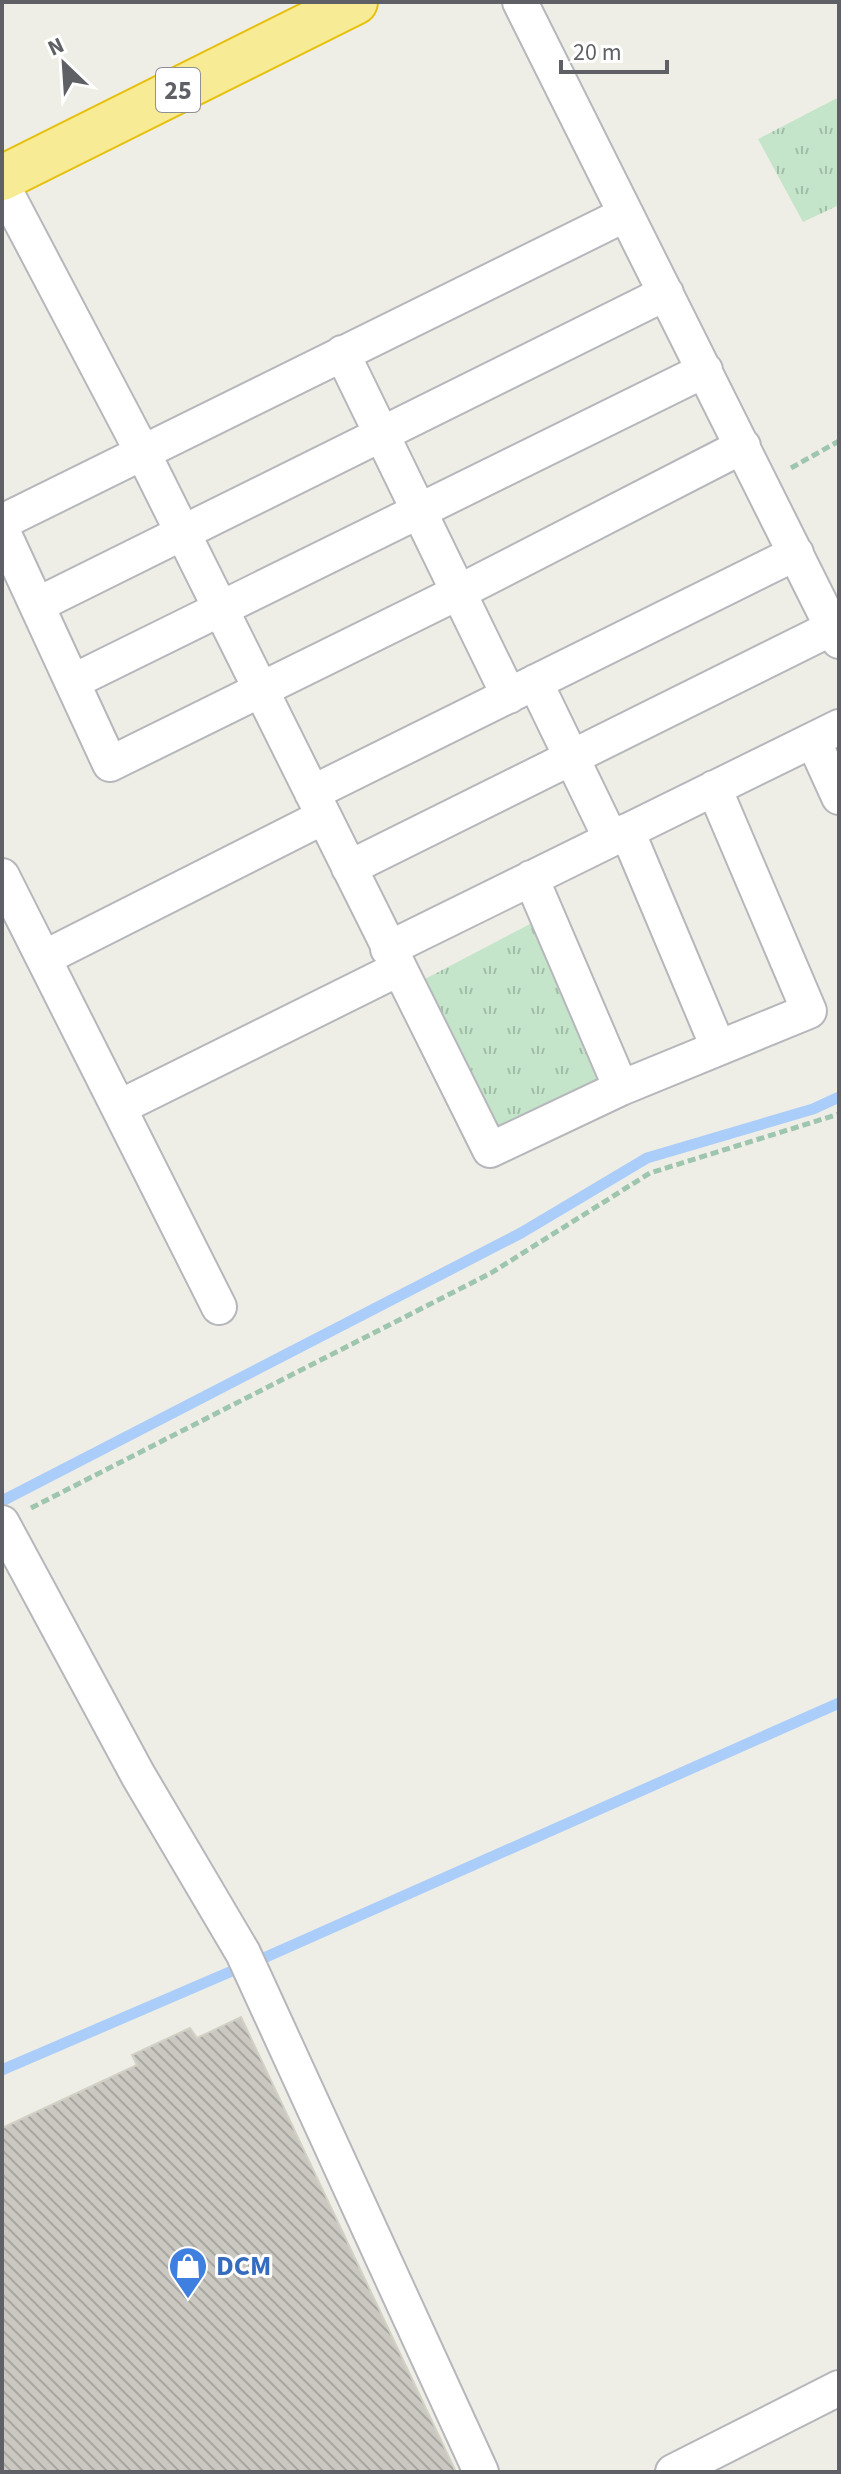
<svg xmlns="http://www.w3.org/2000/svg" width="841" height="2474" viewBox="0 0 841 2474" font-family="'Source Sans 3',sans-serif">
  <defs>
    <pattern id="park-tufts" width="24" height="20" patternUnits="userSpaceOnUse" patternTransform="scale(2)"><rect width="24" height="20" fill="#c4e5c9"/><path d="M3 7l-1-3M5 7V3M7 7l1-3M15 17l-1-3M17 17v-4M19 17l1-3" fill="none" stroke="#a2bda7"/></pattern>
    <pattern id="building-back-hatch" width="6" height="6" patternUnits="userSpaceOnUse" patternTransform="scale(2)"><rect width="6" height="6" fill="#cbc8c2"/><path d="M-1 5l2 2M0 0l6 6M5-1l2 2" fill="none" stroke="#a8a6a1"/></pattern>
  </defs>
  <rect width="100%" height="100%" fill="#efeee6"/>
  <path fill="url(#park-tufts)" d="M 839,97 L 839,205 L 803,222 L 758,139 Z
    M 530,924 L 534,924 L 605,1077 L 495,1130 L 421,981 Z"/>
  <g fill="none" stroke-linecap="round" stroke-linejoin="round">
    <path stroke="#abcdfa" stroke-width="11" d="M 2,1501 L 521,1233 L 647,1158 L 813,1109 L 839,1097
      M 257,1961 L 839,1703
      M 2,2070 L 239,1968"/>
  </g>
  <path fill="url(#building-back-hatch)" stroke="#d3d1c5" stroke-width="2" d="M 241,2017 L 456,2472 L 2,2472 L 2,2128 L 137,2065 L 132,2055 L 190,2028 L 197,2038 Z"/>
  <g fill="none" stroke-linecap="round" stroke-linejoin="round">
    <defs>
      <path id="street" d="M 520,2 L 839,641
        M 2,185 L 144,455 L 490,1150 L 621,1088 L 809,1011 L 714,788
        M 342,353 L 509,696
        M 2,522 L 626,214
        M 2,530 L 110,764 L 459,592 L 743,446
        M 37,605 L 666,293
        M 72,682 L 705,370
        M 535,682 L 611,839
        M 813,740 L 839,797
        M 312,793 L 796,553
        M 627,831 L 718,1047
        M 349,868 L 832,628
        M 2,876 L 219,1307
        M 531,878 L 621,1088
        M 388,949 L 839,727
        M 46,957 L 323,817
        M 120,1107 L 398,969
        M 2,1523 L 138,1775 L 243,1953 L 481,2472
        M 673,2472 L 839,2388"/>
      <path id="highway" d="M 2,178 L 355,2"/>
    </defs>
    <use href="#street" stroke="#b6b7bc" stroke-width="38"/>
    <use href="#highway" stroke="#e7c00e" stroke-width="48"/>
    <path stroke="#9ec5ae" stroke-width="5" stroke-dasharray="8 4" stroke-linecap="butt" d="M 791,468 L 839,441
      M 31,1508 L 491,1273 L 650,1173 L 839,1114"/>
    <use href="#street" stroke="#fff" stroke-width="34"/>
    <use href="#highway" stroke="#f7eb95" stroke-width="44"/>
  </g>
  <defs>
    <symbol id="shop-pin" viewBox="-11 -11 22 30"><path d="M0 17L-7.5 6A9.5 9.5 0 1 1 7.5 6Z" fill="#3f7fe0" stroke="#fff"/><path d="M-5-2.5h2.3a2.7 3.5 0 0 1 5.4 0H5L5.5 6h-11ZM-1.5-2.5h3a1.5 2.3 0 0 0-3 0Z" fill="#fff"/></symbol>
  </defs>
  <g fill-rule="evenodd">
    <use href="#shop-pin" x="166" y="2244" width="44" height="60"/>
  </g>
  <g text-anchor="middle" dominant-baseline="central" stroke-width="6" stroke-linejoin="round" paint-order="stroke">
    <rect fill="#fff" stroke="#8e9093" stroke-width="2" x="156" y="68" width="44" height="44" rx="6"/>
    <g font-size="26" font-weight="bold" fill="#5e6065">
      <text x="178" y="90">25</text>
    </g>
    <g font-size="28" font-weight="bold" fill="#366cbe" stroke="#fff" text-anchor="start">
      <text x="216" y="2266">DCM</text>
    </g>
  </g>
  <rect width="841" height="2474" fill="none" stroke="#5e6065" stroke-width="8"/>
  <g transform="translate(64 64) rotate(335)" stroke="#ffffff" stroke-width="6" paint-order="stroke">
  <path d="M0-6L14 30L0 20L-14 30Z" fill="#5e6065"/>
  <text y="-12" font-size="22" font-weight="bold" text-anchor="middle" fill="#5e6065">N</text>
  </g>
  <path d="M561 60v12h106v-12" fill="none" stroke="#5e6065" stroke-width="4"/>
  <text x="573" y="60" font-size="24" fill="#5e6065" stroke="#ffffff" stroke-width="6" paint-order="stroke">20 m</text>
</svg>
